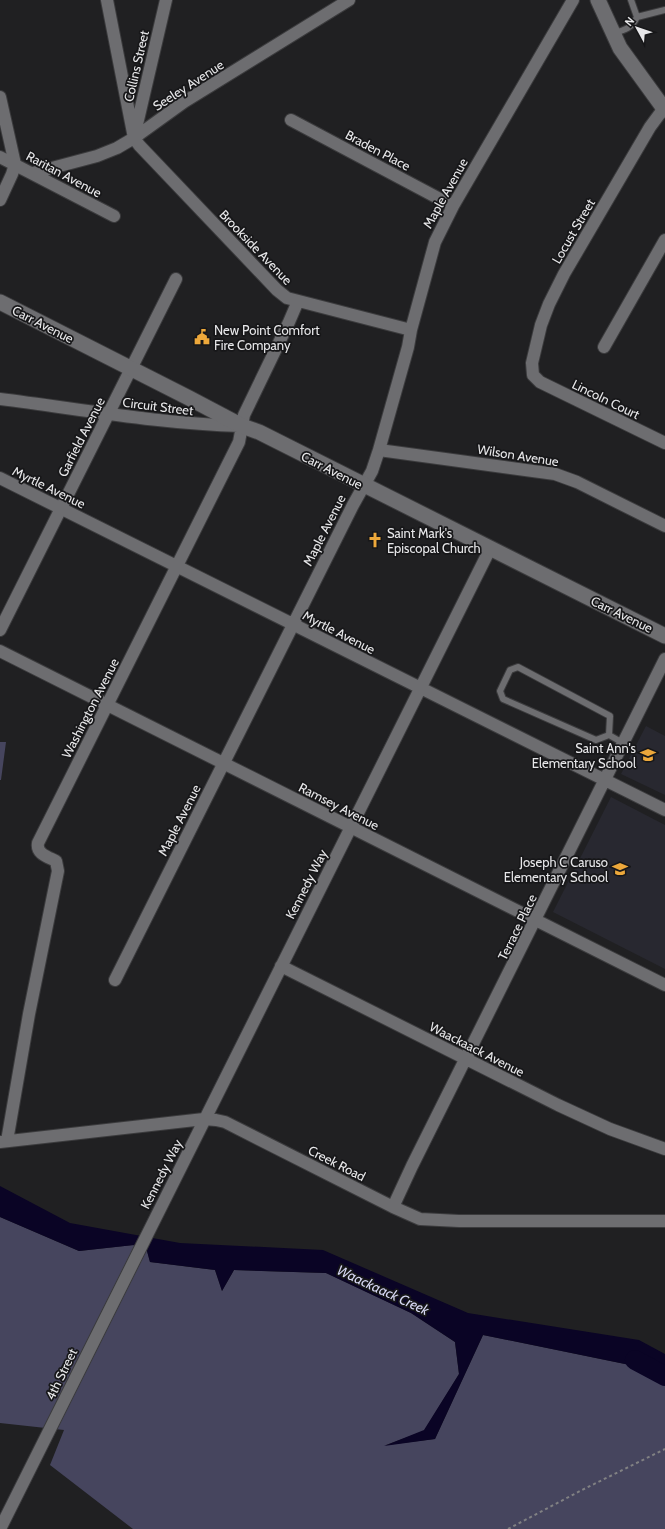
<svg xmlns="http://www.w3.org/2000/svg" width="665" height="1529" viewBox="0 0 665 1529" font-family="Cabin,sans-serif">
  <rect width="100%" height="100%" fill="#202022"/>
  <path fill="#282830" d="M 646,726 L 665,736 L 665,795 L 621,774 Z
    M 611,797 L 665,825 L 665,969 L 553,912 Z"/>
  <path fill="#46455e" d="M 0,742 L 6,742 L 1,780 L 0,780 Z
    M 0,1217 L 79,1251 L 133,1245 L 147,1251 L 150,1262 L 215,1270 L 222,1291 L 234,1270 L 326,1273 L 411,1313 L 455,1342 L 459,1374 L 424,1431 L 386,1445 L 435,1439 L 483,1335 L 625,1364 L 665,1374 L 665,1529 L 133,1529 L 50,1465 L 64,1430 L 0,1423 Z"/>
  <path fill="#0a0425" d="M 0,1186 L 70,1223 L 180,1243 L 323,1250 L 468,1313 L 639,1340 L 665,1354 L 665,1374 L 625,1364 L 483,1335 L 435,1439 L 384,1446 L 424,1430 L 459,1374 L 455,1342 L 411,1313 L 326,1273 L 234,1270 L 222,1291 L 215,1270 L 150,1262 L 147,1251 L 134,1245 L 79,1251 L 0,1217 Z"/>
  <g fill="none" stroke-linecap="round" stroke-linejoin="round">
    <path stroke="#0a0425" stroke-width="20" d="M 635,1360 L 665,1376"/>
    <defs>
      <path id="service" d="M 637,17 L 665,10
        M 614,33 C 625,30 632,28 637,17 L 631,0
        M 518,667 L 610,716 L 609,735 L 596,740 L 503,699 L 500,691 L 510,670 Z
        M 609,735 L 623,743"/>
      <path id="minor" d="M 107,0 L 134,138 L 139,145 L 277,290 L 287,298 L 411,330
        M 0,97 L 15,164 L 12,174 L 0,200
        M 664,108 L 650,127 L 564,274 L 549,304 L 541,325 L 532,363 L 533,375 L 540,382 L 665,443
        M 291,120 L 453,206
        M 135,133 L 166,0
        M 0,157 L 114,216
        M 33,173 L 97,156 L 117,148 L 134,138 L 184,102 L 349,0
        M 604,347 L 665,240
        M 0,399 C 80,409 160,424 241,426
        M 379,450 L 555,474 L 577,482 L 665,526
        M 0,478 L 665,810
        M 0,630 L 176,279
        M 0,651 L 665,985
        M 281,966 L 558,1105 L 610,1129 L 665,1149
        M 115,980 L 353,505 L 372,471 L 379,450 L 408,347 L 411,330 L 435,242 L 453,206 L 573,0
        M 7,1141 L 29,1014 L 58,871 L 56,861 C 48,857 36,854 38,843 L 239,442 L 244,415 L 289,322 L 298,301
        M 0,1142 L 204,1119 L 216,1120 L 225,1122 L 393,1207 L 420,1219 L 459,1221 L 665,1221
        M 393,1207 L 412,1166 C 498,997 581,827 665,659
        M 0,1529 L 490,549"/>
      <path id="tertiary" d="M 598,0 L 620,48 L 665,110
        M 0,302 L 189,398 L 242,426 L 259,432 L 665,636"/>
    </defs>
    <use href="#service" stroke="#3b3b3d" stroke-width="8"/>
    <use href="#minor" stroke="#3b3b3d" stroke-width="14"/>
    <use href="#tertiary" stroke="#3b3b3d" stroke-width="17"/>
    <path stroke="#818183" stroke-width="2" stroke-dasharray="3 3" stroke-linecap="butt" d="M 508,1529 L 582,1490 L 665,1449"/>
    <use href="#service" stroke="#6d6d70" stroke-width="6"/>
    <use href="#minor" stroke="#6d6d70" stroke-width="12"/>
    <use href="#tertiary" stroke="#6d6d70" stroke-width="15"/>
  </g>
  <defs>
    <symbol id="civic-bare" viewBox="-9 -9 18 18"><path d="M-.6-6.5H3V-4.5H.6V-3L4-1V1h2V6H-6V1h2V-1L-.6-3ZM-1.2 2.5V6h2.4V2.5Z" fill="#eda83b" stroke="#171719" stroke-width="2.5" paint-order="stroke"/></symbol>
    <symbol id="church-bare" viewBox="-9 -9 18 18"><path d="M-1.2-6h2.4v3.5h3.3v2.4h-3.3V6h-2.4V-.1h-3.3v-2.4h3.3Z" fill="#eda83b" stroke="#171719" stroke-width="2.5" paint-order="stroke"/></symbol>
    <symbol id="school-bare" viewBox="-9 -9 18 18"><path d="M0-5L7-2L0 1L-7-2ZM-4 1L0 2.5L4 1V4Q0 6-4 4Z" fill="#eda83b" stroke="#171719" stroke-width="2.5" paint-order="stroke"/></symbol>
  </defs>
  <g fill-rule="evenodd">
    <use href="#civic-bare" x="191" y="326" width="22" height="22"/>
    <use href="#church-bare" x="364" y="529" width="22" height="22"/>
    <use href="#school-bare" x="637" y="744" width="22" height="22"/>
    <use href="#school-bare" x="609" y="858" width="22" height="22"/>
  </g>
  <g text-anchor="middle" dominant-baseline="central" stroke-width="3.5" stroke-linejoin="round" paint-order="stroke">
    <g font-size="13" fill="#e7e7e9" stroke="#171719">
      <text transform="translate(136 66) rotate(-77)">Collins Street</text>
      <text transform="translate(188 85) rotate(-33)">Seeley Avenue</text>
      <text transform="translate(378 150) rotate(28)">Braden Place</text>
      <text transform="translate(64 174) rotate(28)">Raritan Avenue</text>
      <text transform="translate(445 193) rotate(-61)">Maple Avenue</text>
      <text transform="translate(573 231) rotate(-60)">Locust Street</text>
      <text transform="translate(256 247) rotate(46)">Brookside Avenue</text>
      <text transform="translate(43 324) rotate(27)">Carr Avenue</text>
      <text transform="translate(606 399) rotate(26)">Lincoln Court</text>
      <text transform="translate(158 406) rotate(7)">Circuit Street</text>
      <text transform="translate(81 437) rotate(-63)">Garfield Avenue</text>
      <text transform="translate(518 455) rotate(9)">Wilson Avenue</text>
      <text transform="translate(332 470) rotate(27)">Carr Avenue</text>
      <text transform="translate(49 487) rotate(26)">Myrtle Avenue</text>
      <text transform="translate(324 530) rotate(-63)">Maple Avenue</text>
      <text transform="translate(622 614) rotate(26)">Carr Avenue</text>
      <text transform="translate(339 632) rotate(27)">Myrtle Avenue</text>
      <text transform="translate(90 708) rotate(-63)">Washington Avenue</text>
      <text transform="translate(339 806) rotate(27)">Ramsey Avenue</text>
      <text transform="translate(179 820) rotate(-63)">Maple Avenue</text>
      <text transform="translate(306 884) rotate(-63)">Kennedy Way</text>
      <text transform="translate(517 927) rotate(-64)">Terrace Place</text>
      <text transform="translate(477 1049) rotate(27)">Waackaack Avenue</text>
      <text transform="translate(337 1163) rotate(27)">Creek Road</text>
      <text transform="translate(161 1174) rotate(-63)">Kennedy Way</text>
      <text transform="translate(61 1374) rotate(-64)">4th Street</text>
    </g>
    <g font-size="13" fill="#e7e7e9" stroke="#171719" text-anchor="start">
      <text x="214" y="330">New Point Comfort<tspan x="214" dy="15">Fire Company</tspan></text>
      <text x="387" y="533">Saint Mark's<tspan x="387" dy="15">Episcopal Church</tspan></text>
      <text x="636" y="748" text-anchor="end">Saint Ann's<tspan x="636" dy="15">Elementary School</tspan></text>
      <text x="608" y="862" text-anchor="end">Joseph C Caruso<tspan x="608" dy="15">Elementary School</tspan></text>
    </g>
    <g font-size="14" font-style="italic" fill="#d8d9f5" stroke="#171719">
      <text transform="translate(383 1290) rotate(25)">Waackaack Creek</text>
    </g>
  </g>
  <g transform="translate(637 28) rotate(310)" stroke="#171719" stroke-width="3" paint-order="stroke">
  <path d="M0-3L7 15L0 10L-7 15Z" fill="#e7e7e9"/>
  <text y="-6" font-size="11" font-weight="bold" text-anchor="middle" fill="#e7e7e9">N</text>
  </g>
</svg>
